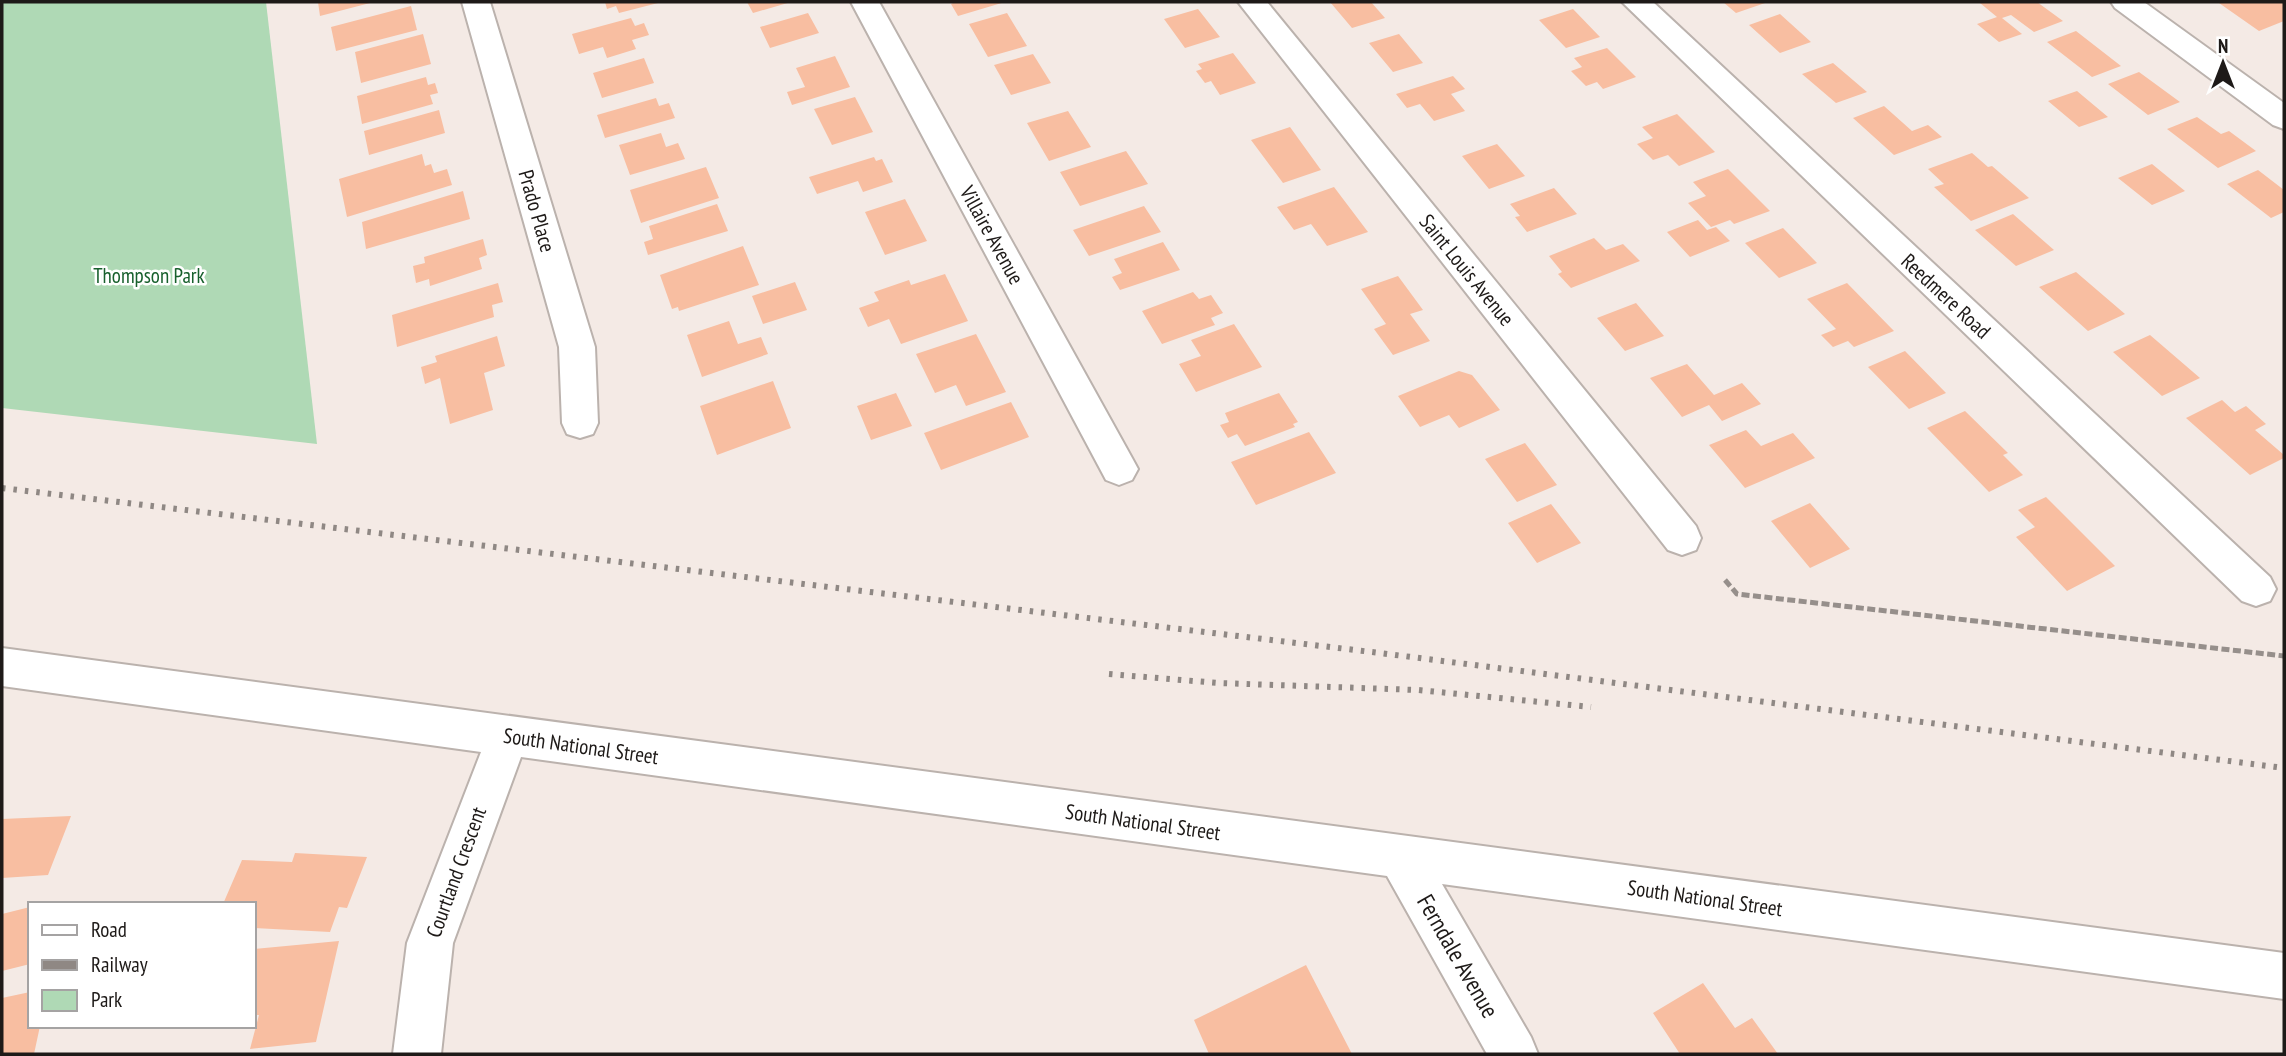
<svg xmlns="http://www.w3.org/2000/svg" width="2286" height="1056" viewBox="0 0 2286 1056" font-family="'PT Sans Narrow',sans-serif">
  <rect width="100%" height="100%" fill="#f4eae5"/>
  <path fill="#afd9b5" d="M 2,2 L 266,2 L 317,444 L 2,408 Z"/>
  <path fill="#f8bea1" d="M 318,2 L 370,2 L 370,3 L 320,16 Z
    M 605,2 L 658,2 L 658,3 L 619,13 L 616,6 L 607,9 Z
    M 747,2 L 791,2 L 753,13 Z
    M 955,2 L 1005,2 L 958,16 L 951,4 Z
    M 1330,2 L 1371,2 L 1385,18 L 1352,28 Z
    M 1723,2 L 1768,2 L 1736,13 Z
    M 1983,2 L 2037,2 L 2063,21 L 2034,32 L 2011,15 L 2002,18 L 2022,34 L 1999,42 L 1977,24 L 1997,17 L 1980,3 Z
    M 2223,2 L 2283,2 L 2284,21 L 2259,31 L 2219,3 Z
    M 411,6 L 417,30 L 336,51 L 331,27 Z
    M 1198,9 L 1220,37 L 1185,48 L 1164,19 Z
    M 1573,9 L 1600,37 L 1566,48 L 1539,20 Z
    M 808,13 L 819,33 L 770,48 L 760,27 Z
    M 1007,13 L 1027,46 L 988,57 L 969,24 Z
    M 1780,14 L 1811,42 L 1780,53 L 1749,25 Z
    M 631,18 L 635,26 L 644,23 L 649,35 L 632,40 L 636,49 L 607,58 L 603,47 L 579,54 L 572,34 Z
    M 2076,31 L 2121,66 L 2092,77 L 2047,42 Z
    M 423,34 L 431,64 L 361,83 L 355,52 Z
    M 1399,34 L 1423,63 L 1393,72 L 1369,43 Z
    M 1607,48 L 1636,77 L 1603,89 L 1597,82 L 1586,86 L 1571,71 L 1582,67 L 1574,58 Z
    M 1233,53 L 1256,83 L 1220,95 L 1211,81 L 1205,83 L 1196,71 L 1202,69 L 1198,64 Z
    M 1033,54 L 1051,83 L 1011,95 L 994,65 Z
    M 835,56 L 850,87 L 792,105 L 787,92 L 805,87 L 796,68 Z
    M 644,58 L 654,83 L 602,98 L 593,73 Z
    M 1833,63 L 1867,92 L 1836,103 L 1802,74 Z
    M 2139,72 L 2180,102 L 2148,115 L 2108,84 Z
    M 1453,76 L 1465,89 L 1451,94 L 1465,111 L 1434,121 L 1420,104 L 1407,108 L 1396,94 Z
    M 426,77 L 428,85 L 435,83 L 438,93 L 430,95 L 433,104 L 362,124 L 357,96 Z
    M 2077,91 L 2108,117 L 2079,127 L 2048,101 Z
    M 855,97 L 873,132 L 832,145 L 814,109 Z
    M 656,98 L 659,106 L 669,103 L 675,118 L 605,138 L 597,115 Z
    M 1884,106 L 1912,131 L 1928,125 L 1942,137 L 1894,155 L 1853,118 Z
    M 439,110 L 445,133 L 369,155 L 364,131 Z
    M 1068,111 L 1091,147 L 1049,161 L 1027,123 Z
    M 1677,114 L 1715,152 L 1679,166 L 1668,155 L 1653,160 L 1637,144 L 1653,138 L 1642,127 Z
    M 2197,117 L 2221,134 L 2229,131 L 2256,151 L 2218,168 L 2167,129 Z
    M 1290,127 L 1321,170 L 1283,183 L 1251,140 Z
    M 661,133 L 666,147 L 678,143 L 685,159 L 630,175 L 619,145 Z
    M 1497,144 L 1525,176 L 1489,189 L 1462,156 Z
    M 1126,151 L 1148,184 L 1080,206 L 1060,172 Z
    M 1972,153 L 1988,167 L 1992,166 L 2029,198 L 1971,221 L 1934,187 L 1944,184 L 1928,169 Z
    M 422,154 L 425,166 L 431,164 L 434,173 L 447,169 L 452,185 L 347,217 L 339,179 Z
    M 874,157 L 876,161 L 882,159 L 893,182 L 863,192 L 858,181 L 817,194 L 809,177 Z
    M 2152,164 L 2185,191 L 2152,205 L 2118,178 Z
    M 706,167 L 719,198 L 641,223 L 630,190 Z
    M 1728,169 L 1770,211 L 1734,224 L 1730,220 L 1711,227 L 1688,203 L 1706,196 L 1693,182 Z
    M 2258,170 L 2284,190 L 2284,212 L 2271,218 L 2227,184 Z
    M 1334,187 L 1368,232 L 1327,246 L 1311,224 L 1294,230 L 1277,207 Z
    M 1554,188 L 1577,214 L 1527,232 L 1515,217 L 1520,216 L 1510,204 Z
    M 463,191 L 470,219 L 366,249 L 362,222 Z
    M 905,199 L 927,241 L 885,255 L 865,212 Z
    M 717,204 L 728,231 L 648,255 L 644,242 L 653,239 L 649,226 Z
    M 1144,206 L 1161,232 L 1089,256 L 1073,230 Z
    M 2013,214 L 2054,250 L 2016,266 L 1975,230 Z
    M 1698,220 L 1707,230 L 1716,227 L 1730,241 L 1690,257 L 1667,232 Z
    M 1783,228 L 1817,263 L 1779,278 L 1745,243 Z
    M 1594,238 L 1606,250 L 1623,244 L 1640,261 L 1571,288 L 1558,274 L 1562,272 L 1549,256 Z
    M 483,239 L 487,255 L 479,258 L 482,269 L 430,286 L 429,279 L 416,283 L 413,266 L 425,263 L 424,257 Z
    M 1163,242 L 1180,270 L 1120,290 L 1112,277 L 1122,273 L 1114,259 Z
    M 743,246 L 759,285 L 679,311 L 678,307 L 672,309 L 660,275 Z
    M 2076,272 L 2125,314 L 2088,331 L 2039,287 Z
    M 945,274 L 968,321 L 901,344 L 889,319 L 868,327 L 859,308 L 879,301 L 874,292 L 909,280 L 911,285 Z
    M 1398,276 L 1423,310 L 1410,314 L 1430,341 L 1393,355 L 1374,329 L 1386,324 L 1361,289 Z
    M 795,282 L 807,310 L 763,324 L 752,296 Z
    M 498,283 L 503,302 L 492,305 L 494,317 L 397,347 L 392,315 Z
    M 1847,283 L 1894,331 L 1854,347 L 1848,341 L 1833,347 L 1821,335 L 1836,329 L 1807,299 Z
    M 1193,292 L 1199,299 L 1211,295 L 1223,313 L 1211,318 L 1215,325 L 1162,344 L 1142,311 Z
    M 1636,303 L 1664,336 L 1625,351 L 1597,318 Z
    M 729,321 L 738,344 L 761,337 L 768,354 L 702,377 L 687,335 Z
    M 1234,324 L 1262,367 L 1196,392 L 1179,364 L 1201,356 L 1191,340 Z
    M 976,334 L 1006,392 L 966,406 L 956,385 L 935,393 L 916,354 Z
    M 2150,335 L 2200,378 L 2162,396 L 2113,352 Z
    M 497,336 L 505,366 L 484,373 L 493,410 L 450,424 L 440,378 L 425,384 L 421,367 L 437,362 L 435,356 Z
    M 1905,351 L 1946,393 L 1909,409 L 1868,367 Z
    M 1687,364 L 1714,395 L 1742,383 L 1761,404 L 1722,421 L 1709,405 L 1682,417 L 1650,378 Z
    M 1459,371 L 1472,375 L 1500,410 L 1459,428 L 1449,415 L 1420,427 L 1398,396 Z
    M 773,381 L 791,428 L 717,455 L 700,406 Z
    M 896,393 L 912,426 L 871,440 L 857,406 Z
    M 1279,393 L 1298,422 L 1293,424 L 1295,427 L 1245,446 L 1237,434 L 1228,438 L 1220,425 L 1229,422 L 1225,413 Z
    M 2222,400 L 2235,412 L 2246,406 L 2266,424 L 2255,430 L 2284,455 L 2284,458 L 2250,475 L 2186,418 Z
    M 1011,402 L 1029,437 L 941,470 L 924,433 Z
    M 1965,411 L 2008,453 L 2003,455 L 2023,475 L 1989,492 L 1927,428 Z
    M 1746,430 L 1761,446 L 1793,433 L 1815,458 L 1745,488 L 1709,445 Z
    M 1309,432 L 1336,473 L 1256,505 L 1231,462 Z
    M 1525,443 L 1557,485 L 1517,502 L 1485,459 Z
    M 2046,497 L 2115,566 L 2067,591 L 2016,537 L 2035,527 L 2018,510 Z
    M 1810,503 L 1850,549 L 1810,568 L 1771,521 Z
    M 1551,504 L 1581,543 L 1537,563 L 1508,523 Z
    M 71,816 L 48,875 L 2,878 L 2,819 Z
    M 295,853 L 367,857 L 347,908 L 339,907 L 330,932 L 254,928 L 254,904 L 223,904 L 242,860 L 292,862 Z
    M 30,907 L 30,964 L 2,971 L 2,914 Z
    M 339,941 L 316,1042 L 250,1049 L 259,1015 L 254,1015 L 254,949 Z
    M 1306,965 L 1352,1054 L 1209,1054 L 1194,1020 Z
    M 1703,983 L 1735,1028 L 1752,1018 L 1778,1054 L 1680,1054 L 1653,1013 Z
    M 30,992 L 30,1026 L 40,1026 L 34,1054 L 2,1054 L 2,998 Z"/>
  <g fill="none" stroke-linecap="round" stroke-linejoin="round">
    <defs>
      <path id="minor" d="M 462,2 L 490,2 L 595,347 L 598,423 L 593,434 L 580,438 L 567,434 L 562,423 L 559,347 Z
        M 851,2 L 879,2 L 1132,458 L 1138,469 L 1132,480 L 1119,485 L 1106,480 Z
        M 1238,2 L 1267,2 L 1696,526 L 1701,538 L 1696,550 L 1682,555 L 1668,550 Z
        M 1622,2 L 1653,2 L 2270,577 L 2276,589 L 2270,601 L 2256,606 L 2242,601 Z
        M 2111,2 L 2144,2 L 2284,103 L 2284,129 L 2273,125 L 2115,8 Z
        M 2,648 L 2284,953 L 2284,999 L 1442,884 L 1531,1037 L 1538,1054 L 1487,1054 L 1387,876 L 521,757 L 453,943 L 441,1054 L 393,1054 L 407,943 L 481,752 L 2,686 Z"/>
    </defs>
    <use href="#minor" stroke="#bbb2ad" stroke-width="4"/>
    <path stroke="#968f8b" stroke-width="5" stroke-dasharray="8 3.5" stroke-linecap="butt" d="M 1725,580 L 1737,594 L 2284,656"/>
    <use href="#minor" fill="#fff" fill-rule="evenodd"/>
    <path stroke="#8f8884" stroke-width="6" stroke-dasharray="3.5 8" stroke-linecap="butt" d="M 2,488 L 1380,653 L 2284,768
      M 1109,674 L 1218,683 L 1418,690 L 1591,707"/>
  </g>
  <g text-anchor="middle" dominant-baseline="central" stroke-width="5" stroke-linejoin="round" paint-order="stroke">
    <g font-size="21" fill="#1e1a18" stroke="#fff">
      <text transform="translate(537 211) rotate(74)">Prado Place</text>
      <text transform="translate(992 235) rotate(61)">Villaire Avenue</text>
      <text transform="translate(1467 270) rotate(51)">Saint Louis Avenue</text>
      <text transform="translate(1946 296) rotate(43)">Reedmere Road</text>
      <text transform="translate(581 746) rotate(8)">South National Street</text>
      <text transform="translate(1143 822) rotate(8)">South National Street</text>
      <text transform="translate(456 872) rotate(-70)">Courtland Crescent</text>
      <text transform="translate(1705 898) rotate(8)">South National Street</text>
    </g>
    <g font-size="21" fill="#18602d" stroke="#fff">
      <text x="149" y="275">Thompson Park</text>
    </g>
    <g font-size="24" fill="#1e1a18" stroke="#fff">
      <text transform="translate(1458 956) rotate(60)">Ferndale Avenue</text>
    </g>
  </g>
  <rect width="2286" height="1056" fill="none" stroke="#1e1a18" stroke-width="7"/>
  <rect x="28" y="902" width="228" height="126" fill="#ffffff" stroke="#a5a3a3" stroke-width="2"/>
  <rect x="42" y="925" width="35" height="10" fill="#ffffff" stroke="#a5a3a3" stroke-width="2"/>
  <text x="91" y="937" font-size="21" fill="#1e1a18">Road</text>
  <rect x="42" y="960" width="35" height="10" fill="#8f8884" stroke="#a5a3a3" stroke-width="2"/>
  <text x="91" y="972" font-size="21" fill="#1e1a18">Railway</text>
  <rect x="42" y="990" width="35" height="21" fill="#afd9b5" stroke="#a5a3a3" stroke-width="2"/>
  <text x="91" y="1007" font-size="21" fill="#1e1a18">Park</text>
  <g transform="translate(2223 63)" stroke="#ffffff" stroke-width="5" paint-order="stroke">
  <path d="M0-5L12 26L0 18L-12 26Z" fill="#1e1a18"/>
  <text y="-10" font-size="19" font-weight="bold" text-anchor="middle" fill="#1e1a18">N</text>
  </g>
</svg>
